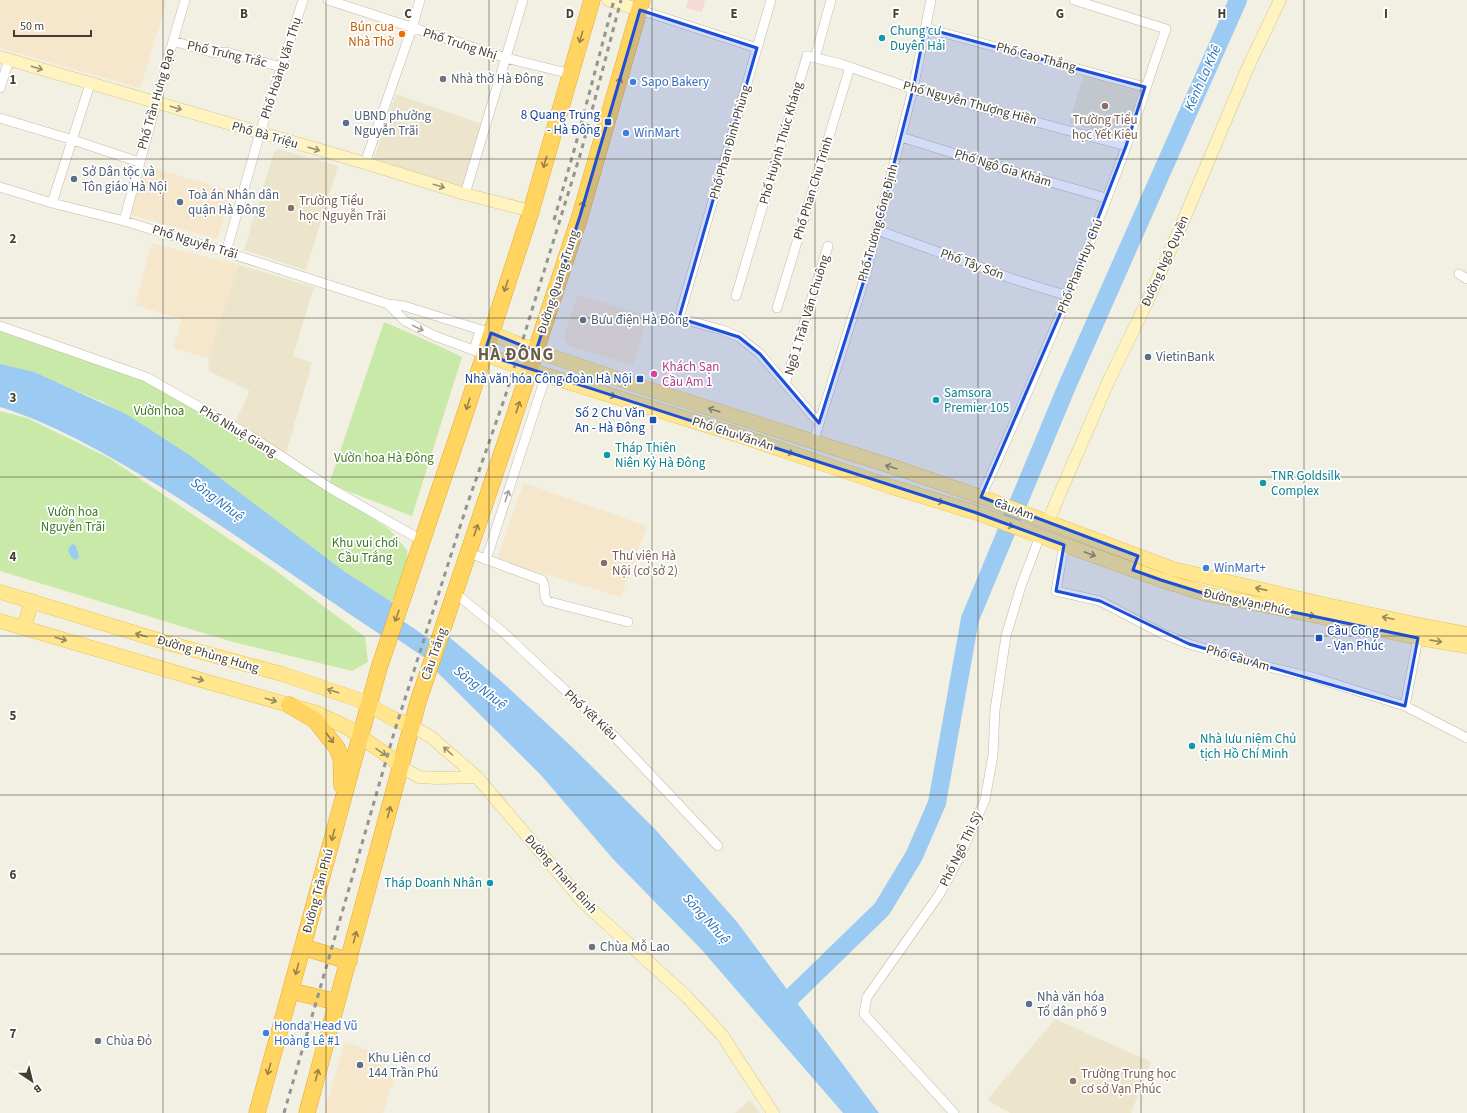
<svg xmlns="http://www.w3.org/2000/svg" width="1467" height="1113" viewBox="0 0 1467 1113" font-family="'Source Sans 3',sans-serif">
  <rect width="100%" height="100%" fill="#f2efe3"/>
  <path fill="#f6e7cc" d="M 0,0 L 167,0 L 140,88 L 0,48 Z
    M 143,165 L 231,191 L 217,239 L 128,214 Z
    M 152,243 L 239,265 L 208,358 L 173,348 L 182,319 L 135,305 Z
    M 577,295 L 648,316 L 633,365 L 569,346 L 564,338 Z
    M 524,483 L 647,526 L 621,597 L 531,570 L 498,558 L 509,523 Z
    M 345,1042 L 368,1050 L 394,1079 L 383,1113 L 324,1113 Z"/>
  <path fill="#ece5cc" d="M 1084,73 L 1141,89 L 1126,139 L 1069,123 Z
    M 396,94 L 482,124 L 462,187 L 373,161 Z
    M 278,149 L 338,166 L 306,270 L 244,250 L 274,152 Z
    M 239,265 L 314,287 L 293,356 L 312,363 L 286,453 L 234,424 L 250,391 L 209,371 L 208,358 Z
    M 1055,1019 L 1151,1062 L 1131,1113 L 1010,1113 L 987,1100 Z
    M 750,1100 L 760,1113 L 735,1113 Z"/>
  <path fill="#f4dbd5" d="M 688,0 L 705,0 L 702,12 L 686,8 Z"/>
  <path fill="#c9e9a9" d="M 384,322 L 437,345 L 462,357 L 412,516 L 329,484 Z
    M 0,328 L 145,379 L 251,438 L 389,529 L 407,550 L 408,568 L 397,597 L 390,602 L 344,575 L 169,442 L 103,402 L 40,376 L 0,364 Z
    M 0,411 L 27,418 L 109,458 L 272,568 L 365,637 L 368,662 L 352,671 L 233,642 L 0,571 Z"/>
  <path fill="#9bcaf3" d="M 0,364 L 34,372 L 126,414 L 191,456 L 345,572 L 398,606 L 387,639 C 301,582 218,520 129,468 C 90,445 43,420 0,407 Z
    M 73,544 L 76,546 C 77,551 79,553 79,557 L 76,560 L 72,558 L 68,551 L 70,546 Z
    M 448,636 L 501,681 L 572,747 L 654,828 L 737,922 L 879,1113 L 843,1113 L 701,949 L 613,859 L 540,774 L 436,671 Z"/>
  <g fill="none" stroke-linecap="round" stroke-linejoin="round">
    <path stroke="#9bcaf3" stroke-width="18" d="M 381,617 L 447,662
      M 777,1011 L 882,909 L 914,856 L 937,803 L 970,619 L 1067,386 L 1238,0"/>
    <defs>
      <path id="street" d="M 328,0 L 506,58 L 571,74
        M 771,0 L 679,318 L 722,330 L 739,337 L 760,354 L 819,423
        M 640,10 L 757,48
        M 925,28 L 1145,87
        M 173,41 L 214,53 L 226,52 L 281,67
        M 815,58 L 831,0
        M 0,88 L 9,60
        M 0,118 L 73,140 L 139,162
        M 901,137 L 991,165 L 1106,198
        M 365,163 L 412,28 L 420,0
        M 0,187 L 52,203 L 124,221 L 226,252 L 388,304 L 404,306 L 491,333
        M 465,194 L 523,0
        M 52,203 L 90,84
        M 124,221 L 173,41 L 185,0
        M 877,230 L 1016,280 L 1068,296
        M 226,252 L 260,133 L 303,0
        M 1459,274 L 1467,279
        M 736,296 L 807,56 L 841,64 L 913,89 L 1126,146
        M 388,304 L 405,321 L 435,336 L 484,354
        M 777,308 L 850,67
        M 0,326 L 146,377 L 252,437 L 330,488 L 414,536 L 422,540
        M 474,350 L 480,330
        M 785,384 L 828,246
        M 813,443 L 865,277 L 913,89 L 931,0
        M 981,497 C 1033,382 1083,266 1126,147 C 1140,108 1152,68 1166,29 L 1074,0
        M 1064,545 L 1056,591 L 1100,601 L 1161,633 L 1189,644 L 1268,667 L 1316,678 L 1405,706 L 1467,738
        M 469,553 L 542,580 C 547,587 542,594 547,601 L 628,622
        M 486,560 L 546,375
        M 455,593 L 504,633 L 613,735 L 718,846
        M 1405,706 L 1418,638
        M 954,1113 L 864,1014 L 867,997 L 939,895 L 959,858 L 985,800 L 993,755 L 995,710 L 1006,636 L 1021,586 L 1040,536"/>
      <path id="secondary" d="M 608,0 L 640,10
        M 0,57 L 365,163 L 465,194 L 531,211
        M 1048,521 L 1109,380 L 1147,302 L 1181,226 L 1249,65 L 1280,0
        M 412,726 L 431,737 L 477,777 L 583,902 L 687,997 L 722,1035 L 773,1113
        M 401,767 L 419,777 L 437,778 L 477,777"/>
      <path id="primary" d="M 491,333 L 536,351 L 633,384 L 900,469 L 987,499 L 1173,569 L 1322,604 L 1429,627 L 1467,634
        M 484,354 L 529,370 L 735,434 L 892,487 L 974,512 L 1161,580 L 1206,594 L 1279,608 L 1418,638 L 1467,646
        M 0,592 L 168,643 L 282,674 L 359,700 L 394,719 L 412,726
        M 0,621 L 208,682 L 317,713 L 348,728 L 391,758 L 401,767
        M 24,627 L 32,601"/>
      <path id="highway" d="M 289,705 L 315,720 L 337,748 L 341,758 L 342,786
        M 303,947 L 349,961
        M 291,991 L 337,1002
        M 257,1113 L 379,668 L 465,414 L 531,211 L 592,0
        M 307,1113 L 418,702 L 510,429 L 580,216 L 642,0"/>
    </defs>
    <use href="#street" stroke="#c1baa8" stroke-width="10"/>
    <use href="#secondary" stroke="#d4c690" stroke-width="13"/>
    <use href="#primary" stroke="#e8c65b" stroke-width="15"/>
    <use href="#highway" stroke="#e4ab2c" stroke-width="17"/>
    <use href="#street" stroke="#fff" stroke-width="9"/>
    <use href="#secondary" stroke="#fff4c0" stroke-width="12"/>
    <use href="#primary" stroke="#ffe68f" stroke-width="14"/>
    <use href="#highway" stroke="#ffd461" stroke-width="16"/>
    <path stroke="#949494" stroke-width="3" stroke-dasharray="5 5" stroke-linecap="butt" d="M 554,220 L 575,147 L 614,0
      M 284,1113 L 394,733 L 467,505 L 505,397 L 581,152 L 621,0"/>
  </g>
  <defs><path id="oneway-shaft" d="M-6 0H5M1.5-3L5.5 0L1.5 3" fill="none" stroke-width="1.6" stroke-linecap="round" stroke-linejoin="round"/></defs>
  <g stroke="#988248">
    <use href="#oneway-shaft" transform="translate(581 37) rotate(106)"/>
    <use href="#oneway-shaft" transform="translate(619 83) rotate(-74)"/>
    <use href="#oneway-shaft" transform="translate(545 162) rotate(106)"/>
    <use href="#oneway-shaft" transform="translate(582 207) rotate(-74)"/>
    <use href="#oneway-shaft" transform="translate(506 286) rotate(108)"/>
    <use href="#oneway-shaft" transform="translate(468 404) rotate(108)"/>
    <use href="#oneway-shaft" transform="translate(518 407) rotate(-72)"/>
    <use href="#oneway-shaft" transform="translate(476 530) rotate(-71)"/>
    <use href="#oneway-shaft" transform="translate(397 616) rotate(109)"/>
    <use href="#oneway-shaft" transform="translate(330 738) rotate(53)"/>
    <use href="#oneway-shaft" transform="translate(389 812) rotate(-75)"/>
    <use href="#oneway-shaft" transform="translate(333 835) rotate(105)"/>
    <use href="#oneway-shaft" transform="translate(355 937) rotate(-75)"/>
    <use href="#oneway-shaft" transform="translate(297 969) rotate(106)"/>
    <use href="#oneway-shaft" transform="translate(269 1069) rotate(106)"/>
    <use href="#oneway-shaft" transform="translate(317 1075) rotate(-75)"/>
  </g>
  <g stroke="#989072">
    <use href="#oneway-shaft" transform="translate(37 68) rotate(17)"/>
    <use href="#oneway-shaft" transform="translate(176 108) rotate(17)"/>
    <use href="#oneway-shaft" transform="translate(314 149) rotate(16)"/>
    <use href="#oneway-shaft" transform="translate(439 186) rotate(17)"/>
    <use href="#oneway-shaft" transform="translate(448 751) rotate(-138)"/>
  </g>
  <g stroke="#a29f99">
    <use href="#oneway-shaft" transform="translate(418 328) rotate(26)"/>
    <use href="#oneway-shaft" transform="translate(507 496) rotate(-72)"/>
  </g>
  <g stroke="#988a5c">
    <use href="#oneway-shaft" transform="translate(610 395) rotate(17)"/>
    <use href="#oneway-shaft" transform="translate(714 410) rotate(-162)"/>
    <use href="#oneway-shaft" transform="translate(788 452) rotate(19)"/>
    <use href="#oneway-shaft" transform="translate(891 467) rotate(-163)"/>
    <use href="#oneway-shaft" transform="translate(938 501) rotate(17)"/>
    <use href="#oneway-shaft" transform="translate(1008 525) rotate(19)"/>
    <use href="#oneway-shaft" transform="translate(1090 554) rotate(20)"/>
    <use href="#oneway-shaft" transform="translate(1261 589) rotate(-167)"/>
    <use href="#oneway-shaft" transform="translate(1309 615) rotate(12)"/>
    <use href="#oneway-shaft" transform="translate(1388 618) rotate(-168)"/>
    <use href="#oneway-shaft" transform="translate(141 635) rotate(-163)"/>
    <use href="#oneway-shaft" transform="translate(61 639) rotate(16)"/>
    <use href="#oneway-shaft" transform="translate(1436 641) rotate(8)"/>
    <use href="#oneway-shaft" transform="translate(198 679) rotate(16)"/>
    <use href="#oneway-shaft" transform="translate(333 691) rotate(-162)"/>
    <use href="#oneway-shaft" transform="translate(271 700) rotate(16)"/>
    <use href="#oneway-shaft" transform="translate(381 752) rotate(34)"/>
  </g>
  <path fill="#1d4ed8" fill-opacity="0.2" stroke="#1d4ed8" stroke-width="3" stroke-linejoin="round" d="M 640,10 L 757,48 L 679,318 L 739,337 L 760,354 L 819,423 L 865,277 L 913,89 L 925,28 L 1145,87 L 1126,146 L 1068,296 L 981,497 L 1138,556 L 1133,570 L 1161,580 L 1206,594 L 1418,638 L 1405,706 L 1189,644 L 1100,601 L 1056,591 L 1064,545 L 974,512 L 484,354 L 491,333 L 536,351 L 580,216 Z"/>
  <path fill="none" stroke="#443f33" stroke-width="1" stroke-opacity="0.55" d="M 163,0 L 163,1113M 326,0 L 326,1113M 489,0 L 489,1113M 652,0 L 652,1113M 815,0 L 815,1113M 978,0 L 978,1113M 1141,0 L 1141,1113M 1304,0 L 1304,1113M 0,159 L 1467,159M 0,318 L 1467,318M 0,477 L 1467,477M 0,636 L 1467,636M 0,795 L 1467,795M 0,954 L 1467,954"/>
  <circle fill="#e8710a" stroke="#fff" stroke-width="1.5" cx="402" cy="34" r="4"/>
  <g fill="#0f9aa8" stroke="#fff" stroke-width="1.5">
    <circle cx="882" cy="38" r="4"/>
    <circle cx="936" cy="400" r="4"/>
    <circle cx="607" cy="455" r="4"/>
    <circle cx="1263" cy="483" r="4"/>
    <circle cx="1192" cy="746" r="4"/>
    <circle cx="490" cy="883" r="4"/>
  </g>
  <g fill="#6b7280" stroke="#fff" stroke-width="1.5">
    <circle cx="443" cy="79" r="4"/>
    <circle cx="592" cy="947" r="4"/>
    <circle cx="98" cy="1041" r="4"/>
  </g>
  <g fill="#3f7fe0" stroke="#fff" stroke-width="1.5">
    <circle cx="633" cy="82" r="4"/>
    <circle cx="626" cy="133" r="4"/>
    <circle cx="1206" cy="568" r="4"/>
    <circle cx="266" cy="1033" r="4"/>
  </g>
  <g fill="#8d6e63" stroke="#fff" stroke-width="1.5">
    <circle cx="1105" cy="106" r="4"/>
    <circle cx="291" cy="208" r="4"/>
    <circle cx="604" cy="563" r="4"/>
    <circle cx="1073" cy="1081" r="4"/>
  </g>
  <g fill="#1a4fb4" stroke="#fff" stroke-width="1.5">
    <rect x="604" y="118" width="8" height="8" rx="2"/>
    <rect x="636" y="375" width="8" height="8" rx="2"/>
    <rect x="649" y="416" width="8" height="8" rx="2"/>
    <rect x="1315" y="634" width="8" height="8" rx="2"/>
  </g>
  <g fill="#5c6f8a" stroke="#fff" stroke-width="1.5">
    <circle cx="346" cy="123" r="4"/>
    <circle cx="74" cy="179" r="4"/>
    <circle cx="180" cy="202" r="4"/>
    <circle cx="583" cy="320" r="4"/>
    <circle cx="1148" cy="357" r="4"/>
    <circle cx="1029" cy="1004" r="4"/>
    <circle cx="360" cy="1065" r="4"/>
  </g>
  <circle fill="#d1479c" stroke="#fff" stroke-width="1.5" cx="654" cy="374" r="4"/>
  <g text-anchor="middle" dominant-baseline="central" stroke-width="3.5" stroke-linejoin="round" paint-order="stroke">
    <g font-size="13" fill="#c56008" stroke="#fff" text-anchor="end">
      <text x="394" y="27">Bún cua<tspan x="394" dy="15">Nhà Thờ</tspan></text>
    </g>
    <g font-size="13" fill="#0d838f" stroke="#fff" text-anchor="start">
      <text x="890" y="31">Chung cư<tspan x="890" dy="15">Duyên Hải</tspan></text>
      <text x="944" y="393">Samsora<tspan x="944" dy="15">Premier 105</tspan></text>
      <text x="615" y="448">Tháp Thiên<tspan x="615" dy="15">Niên Kỷ Hà Đông</tspan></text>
      <text x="1271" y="476">TNR Goldsilk<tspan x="1271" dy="15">Complex</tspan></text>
      <text x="1200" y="739">Nhà lưu niệm Chủ<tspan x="1200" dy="15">tịch Hồ Chí Minh</tspan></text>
      <text x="482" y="883" text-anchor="end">Tháp Doanh Nhân</text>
    </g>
    <g font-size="13" fill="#443f33" stroke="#fff">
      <text transform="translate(460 44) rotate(18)">Phố Trưng Nhị</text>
      <text transform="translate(227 54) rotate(13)">Phố Trưng Trắc</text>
      <text transform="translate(1036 57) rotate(15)">Phố Cao Thắng</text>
      <text transform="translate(281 68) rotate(-72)">Phố Hoàng Văn Thụ</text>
      <text transform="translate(156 99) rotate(-74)">Phố Trần Hưng Đạo</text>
      <text transform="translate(970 103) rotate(15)">Phố Nguyễn Thượng Hiền</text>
      <text transform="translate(265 135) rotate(16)">Phố Bà Triệu</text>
      <text transform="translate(730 142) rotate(-74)">Phố Phan Đình Phùng</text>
      <text transform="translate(781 143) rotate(-74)">Phố Huỳnh Thúc Kháng</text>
      <text transform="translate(1003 168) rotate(17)">Phố Ngô Gia Khảm</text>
      <text transform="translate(813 188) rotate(-73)">Phố Phan Chu Trinh</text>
      <text transform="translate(878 223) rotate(-75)">Phố Trương Công Định</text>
      <text transform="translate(195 242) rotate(17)">Phố Nguyễn Trãi</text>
      <text transform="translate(1165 261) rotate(-66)">Đường Ngô Quyền</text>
      <text transform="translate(972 264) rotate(20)">Phố Tây Sơn</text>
      <text transform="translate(1080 266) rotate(-68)">Phố Phan Huy Chú</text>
      <text transform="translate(558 282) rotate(-72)">Đường Quang Trung</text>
      <text transform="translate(807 315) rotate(-73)">Ngõ 1 Trần Văn Chuông</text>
      <text transform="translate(238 431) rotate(31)">Phố Nhuệ Giang</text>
      <text transform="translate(733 434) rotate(18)">Phố Chu Văn An</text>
      <text transform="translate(1014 509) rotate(20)">Cầu Am</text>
      <text transform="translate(1247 602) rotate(12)">Đường Vạn Phúc</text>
      <text transform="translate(208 654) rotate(16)">Đường Phùng Hưng</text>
      <text transform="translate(434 654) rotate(-71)">Cầu Trắng</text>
      <text transform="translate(1238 658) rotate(16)">Phố Cầu Am</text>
      <text transform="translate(591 715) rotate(43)">Phố Yết Kiêu</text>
      <text transform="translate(961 849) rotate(-64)">Phố Ngô Thì Sỹ</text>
      <text transform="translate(561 874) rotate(48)">Đường Thanh Bình</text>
      <text transform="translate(318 891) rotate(-75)">Đường Trần Phú</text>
    </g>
    <g font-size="13" fill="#5b616d" stroke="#fff" text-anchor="start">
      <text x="451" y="79">Nhà thờ Hà Đông</text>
      <text x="600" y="947">Chùa Mỗ Lao</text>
      <text x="106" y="1041">Chùa Đỏ</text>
    </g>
    <g font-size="13" fill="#366cbe" stroke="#fff" text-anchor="start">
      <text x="641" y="82">Sapo Bakery</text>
      <text x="634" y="133">WinMart</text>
      <text x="1214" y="568">WinMart+</text>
      <text x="274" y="1026">Honda Head Vũ<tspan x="274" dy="15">Hoàng Lê #1</tspan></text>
    </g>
    <g font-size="13" fill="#164399" stroke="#fff" text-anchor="end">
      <text x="600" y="115">8 Quang Trung<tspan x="600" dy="15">- Hà Đông</tspan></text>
      <text x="632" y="379">Nhà văn hóa Công đoàn Hà Nội</text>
      <text x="645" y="413">Số 2 Chu Văn<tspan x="645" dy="15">An - Hà Đông</tspan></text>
      <text x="1327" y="631" text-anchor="start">Cầu Cong<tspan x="1327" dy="15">- Vạn Phúc</tspan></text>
    </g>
    <g font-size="13" fill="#4e5e75" stroke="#fff" text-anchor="start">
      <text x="354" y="116">UBND phường<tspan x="354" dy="15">Nguyễn Trãi</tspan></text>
      <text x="82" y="172">Sở Dân tộc và<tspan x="82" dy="15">Tôn giáo Hà Nội</tspan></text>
      <text x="188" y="195">Toà án Nhân dân<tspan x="188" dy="15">quận Hà Đông</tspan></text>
      <text x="591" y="320">Bưu điện Hà Đông</text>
      <text x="1156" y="357">VietinBank</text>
      <text x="1037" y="997">Nhà văn hóa<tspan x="1037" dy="15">Tổ dân phố 9</tspan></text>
      <text x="368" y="1058">Khu Liên cơ<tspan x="368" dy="15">144 Trần Phú</tspan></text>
    </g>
    <g font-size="13" fill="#785e54" stroke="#fff" text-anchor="start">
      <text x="1105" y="120" text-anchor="middle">Trường Tiểu<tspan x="1105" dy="15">học Yết Kiêu</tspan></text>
      <text x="299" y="201">Trường Tiểu<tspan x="299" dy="15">học Nguyễn Trãi</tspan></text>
      <text x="612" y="556">Thư viện Hà<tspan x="612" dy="15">Nội (cơ sở 2)</tspan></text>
      <text x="1081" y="1074">Trường Trung học<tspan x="1081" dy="15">cơ sở Vạn Phúc</tspan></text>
    </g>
    <g font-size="13" fill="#b23c85" stroke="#fff" text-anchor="start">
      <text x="662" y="367">Khách Sạn<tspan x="662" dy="15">Cầu Am 1</tspan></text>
    </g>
    <g font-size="13" fill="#3f7824" stroke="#fff">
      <text x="159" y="411">Vườn hoa</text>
      <text x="384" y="458">Vườn hoa Hà Đông</text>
      <text x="73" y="512">Vườn hoa<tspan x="73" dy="15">Nguyễn Trãi</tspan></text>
      <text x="365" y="543">Khu vui chơi<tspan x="365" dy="15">Cầu Trắng</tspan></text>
    </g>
    <g font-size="14" font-style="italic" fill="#2871b4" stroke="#fff">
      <text transform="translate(1203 78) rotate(-66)">Kênh La Khê</text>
      <text transform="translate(217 500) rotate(37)">Sông Nhuệ</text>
      <text transform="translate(480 688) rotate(37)">Sông Nhuệ</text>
      <text transform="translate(706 919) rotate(48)">Sông Nhuệ</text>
    </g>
    <g font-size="17" font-weight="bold" letter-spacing="1" fill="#685d4a" stroke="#fff">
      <text x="516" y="355">HÀ ĐÔNG</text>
    </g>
  </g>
  <g font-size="13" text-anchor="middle" font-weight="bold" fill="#443f33" stroke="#fff" stroke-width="3.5" stroke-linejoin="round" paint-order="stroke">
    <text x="244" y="18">B</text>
    <text x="408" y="18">C</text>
    <text x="570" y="18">D</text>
    <text x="734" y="18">E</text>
    <text x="896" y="18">F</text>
    <text x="1060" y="18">G</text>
    <text x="1222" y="18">H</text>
    <text x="1386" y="18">I</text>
    <text x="13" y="84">1</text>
    <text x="13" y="243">2</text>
    <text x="13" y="402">3</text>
    <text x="13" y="561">4</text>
    <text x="13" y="720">5</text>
    <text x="13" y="879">6</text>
    <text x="13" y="1038">7</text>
  </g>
  <g transform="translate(32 1081) rotate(145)" stroke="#ffffff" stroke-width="3" paint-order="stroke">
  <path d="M0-3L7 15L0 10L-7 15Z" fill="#443f33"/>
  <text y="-6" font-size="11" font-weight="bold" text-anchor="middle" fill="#443f33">B</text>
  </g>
  <path d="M14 30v6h77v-6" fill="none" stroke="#443f33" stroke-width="2"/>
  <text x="20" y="30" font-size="12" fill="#443f33" stroke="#ffffff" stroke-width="3" paint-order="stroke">50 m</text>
</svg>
